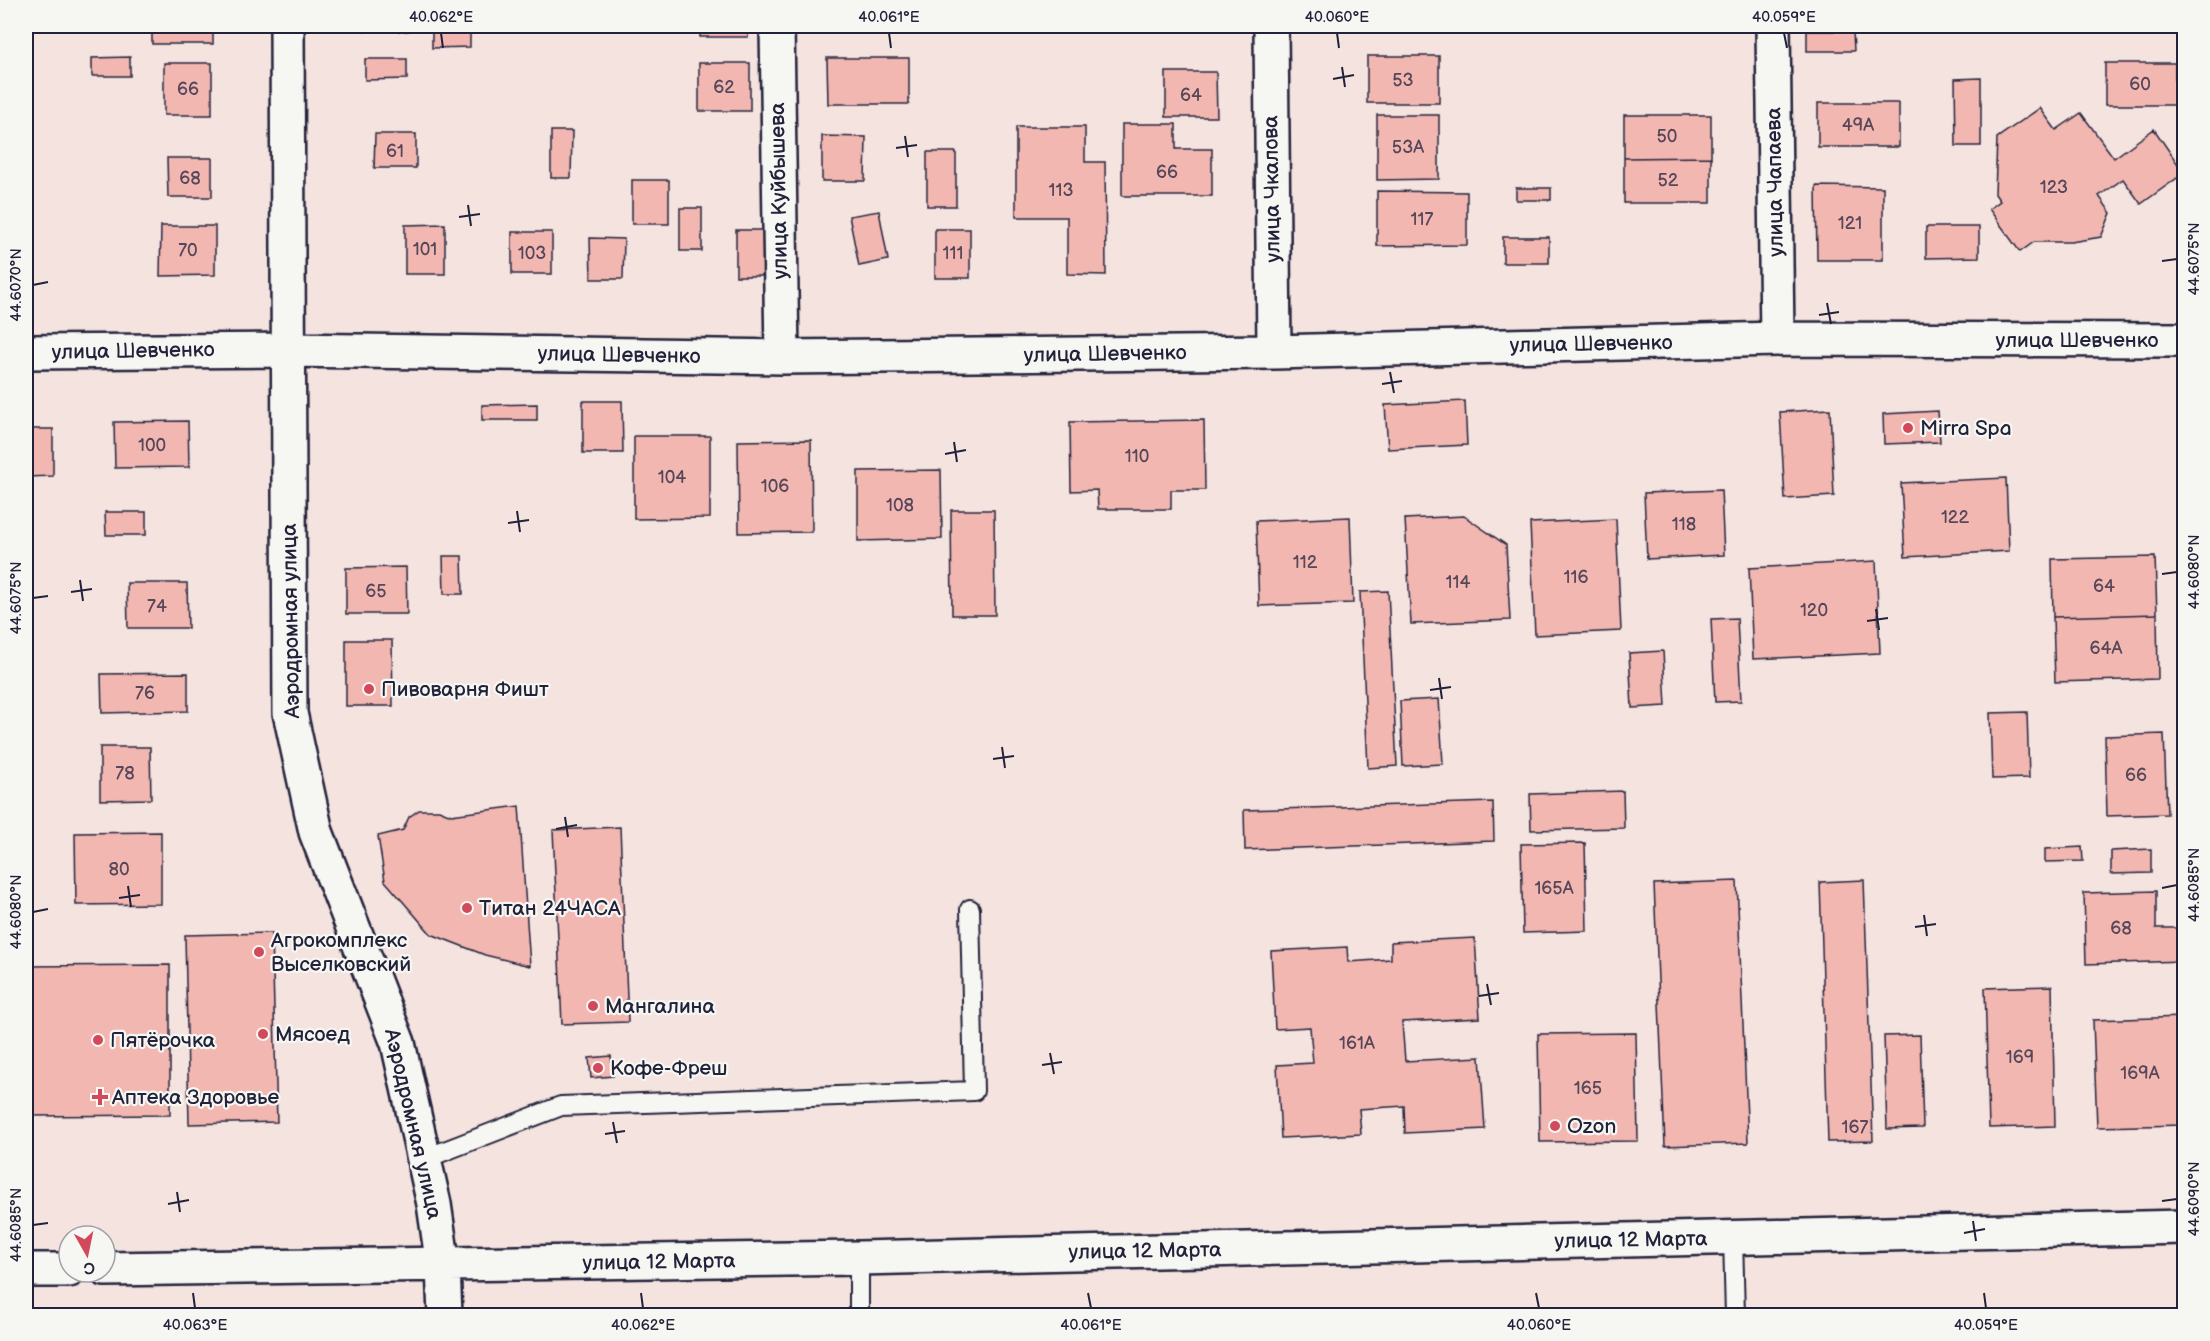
<svg xmlns="http://www.w3.org/2000/svg" width="2210" height="1341" viewBox="0 0 2210 1341" font-family="'Balsamiq Sans',sans-serif">
  <rect width="100%" height="100%" fill="#f5e3df"/>
  <filter id="ink" filterUnits="userSpaceOnUse"><feTurbulence type="fractalNoise" baseFrequency=".0167" numOctaves="2"/><feDisplacementMap in="SourceGraphic" scale="12" xChannelSelector="R" yChannelSelector="G"/><feConvolveMatrix kernelMatrix="1 2 1 2 8 2 1 2 1" color-interpolation-filters="sRGB"/></filter>
  <g filter="url(#ink)">
    <path fill="#f3b7b2" stroke="#22223b" stroke-width="1.5" d="M 152,26 L 213,26 L 213,44 L 152,44 Z
      M 365,26 L 408,26 L 408,31 L 365,31 Z
      M 432,26 L 470,26 L 470,47 L 432,48 Z
      M 700,26 L 748,26 L 748,37 L 700,37 Z
      M 1122,26 L 1181,26 L 1181,29 L 1122,29 Z
      M 1807,31 L 1853,31 L 1854,51 L 1807,51 Z
      M 1367,56 L 1439,56 L 1439,103 L 1367,103 Z
      M 130,57 L 130,76 L 92,76 L 92,58 Z
      M 827,58 L 909,58 L 909,104 L 828,104 Z
      M 365,59 L 407,59 L 407,79 L 365,80 Z
      M 164,63 L 212,63 L 212,115 L 164,115 Z
      M 699,63 L 750,63 L 750,111 L 699,111 Z
      M 2105,63 L 2175,63 L 2175,105 L 2105,105 Z
      M 1166,72 L 1216,72 L 1217,117 L 1166,117 Z
      M 1981,78 L 1981,146 L 1956,146 L 1955,79 Z
      M 1818,103 L 1899,103 L 1899,147 L 1818,147 Z
      M 2040,108 L 2056,130 L 2081,113 L 2114,158 L 2154,129 L 2184,173 L 2141,204 L 2123,179 L 2099,196 L 2111,213 L 2101,237 L 2071,242 L 2034,242 L 2020,252 L 1989,209 L 2000,201 L 1995,194 L 1997,138 Z
      M 1377,115 L 1439,115 L 1439,179 L 1377,180 Z
      M 1624,115 L 1711,115 L 1711,157 L 1624,158 Z
      M 1122,124 L 1176,124 L 1176,149 L 1212,149 L 1212,196 L 1122,196 Z
      M 1016,127 L 1085,127 L 1085,162 L 1105,162 L 1106,275 L 1067,274 L 1067,217 L 1016,217 Z
      M 551,131 L 572,131 L 571,178 L 551,178 Z
      M 375,134 L 416,134 L 416,168 L 374,168 Z
      M 822,136 L 866,137 L 865,181 L 822,181 Z
      M 927,152 L 956,152 L 956,206 L 927,206 Z
      M 1711,157 L 1711,203 L 1624,203 L 1624,158 Z
      M 167,158 L 212,158 L 212,197 L 168,197 Z
      M 632,180 L 669,180 L 669,224 L 632,224 Z
      M 1816,186 L 1883,187 L 1883,260 L 1817,260 Z
      M 1516,188 L 1551,188 L 1551,200 L 1516,200 Z
      M 1377,191 L 1467,192 L 1467,245 L 1377,246 Z
      M 680,208 L 702,208 L 702,251 L 680,251 Z
      M 879,211 L 888,260 L 859,266 L 849,216 Z
      M 445,224 L 445,274 L 405,274 L 405,225 Z
      M 161,226 L 215,226 L 215,275 L 160,276 Z
      M 1926,227 L 1979,227 L 1979,257 L 1926,258 Z
      M 935,229 L 970,229 L 970,278 L 935,278 Z
      M 736,230 L 769,230 L 769,276 L 736,276 Z
      M 512,232 L 552,232 L 552,274 L 512,274 Z
      M 1503,237 L 1549,237 L 1549,263 L 1503,263 Z
      M 590,238 L 624,239 L 623,279 L 591,279 Z
      M 583,401 L 622,401 L 623,453 L 583,453 Z
      M 1465,401 L 1467,445 L 1388,449 L 1385,405 Z
      M 537,404 L 537,420 L 482,420 L 482,405 Z
      M 1830,409 L 1834,496 L 1785,499 L 1780,412 Z
      M 1938,411 L 1940,442 L 1884,444 L 1883,414 Z
      M 1204,420 L 1205,490 L 1171,490 L 1171,509 L 1098,509 L 1097,490 L 1071,491 L 1070,422 Z
      M 188,421 L 189,467 L 115,468 L 114,422 Z
      M 26,429 L 53,429 L 53,476 L 26,477 Z
      M 634,436 L 710,436 L 710,518 L 634,519 Z
      M 811,440 L 812,532 L 739,533 L 738,441 Z
      M 941,470 L 942,539 L 858,541 L 858,471 Z
      M 2006,478 L 2009,551 L 1905,557 L 1901,483 Z
      M 1721,490 L 1724,555 L 1647,559 L 1644,493 Z
      M 951,510 L 994,510 L 995,615 L 952,615 Z
      M 105,512 L 146,512 L 146,535 L 106,535 Z
      M 1464,516 L 1506,545 L 1510,620 L 1411,624 L 1405,519 Z
      M 1350,517 L 1353,603 L 1259,606 L 1256,521 Z
      M 1616,519 L 1621,631 L 1535,635 L 1530,523 Z
      M 443,556 L 462,556 L 463,594 L 444,594 Z
      M 2155,557 L 2157,614 L 2053,617 L 2052,559 Z
      M 1876,561 L 1880,653 L 1753,659 L 1749,568 Z
      M 406,567 L 407,614 L 346,614 L 346,568 Z
      M 127,583 L 187,583 L 188,628 L 128,628 Z
      M 1388,591 L 1397,766 L 1368,768 L 1360,592 Z
      M 2157,614 L 2158,679 L 2055,682 L 2053,617 Z
      M 1737,618 L 1741,701 L 1715,702 L 1711,619 Z
      M 346,640 L 392,640 L 393,706 L 346,706 Z
      M 1663,651 L 1666,706 L 1632,708 L 1629,653 Z
      M 188,673 L 188,711 L 102,713 L 101,674 Z
      M 1439,699 L 1443,764 L 1403,766 L 1400,701 Z
      M 2027,712 L 2029,778 L 1992,779 L 1990,713 Z
      M 2164,734 L 2167,814 L 2107,816 L 2105,736 Z
      M 100,747 L 150,747 L 151,799 L 100,800 Z
      M 1623,791 L 1624,828 L 1531,830 L 1530,794 Z
      M 1493,802 L 1494,841 L 1245,850 L 1244,810 Z
      M 519,806 L 530,966 L 485,955 L 431,934 L 385,881 L 378,836 L 403,830 L 409,817 L 419,810 L 439,810 L 451,815 Z
      M 620,827 L 628,1022 L 562,1024 L 553,830 Z
      M 161,832 L 161,904 L 76,905 L 75,833 Z
      M 1585,843 L 1587,931 L 1523,933 L 1521,844 Z
      M 2082,847 L 2083,861 L 2045,862 L 2045,849 Z
      M 2151,849 L 2151,873 L 2111,874 L 2111,851 Z
      M 1864,880 L 1873,1141 L 1828,1142 L 1820,882 Z
      M 1737,881 L 1748,1143 L 1665,1146 L 1654,884 Z
      M 2156,891 L 2156,928 L 2184,928 L 2184,961 L 2086,964 L 2084,893 Z
      M 272,933 L 277,1122 L 189,1124 L 185,935 Z
      M 1475,938 L 1480,1018 L 1402,1022 L 1405,1061 L 1480,1057 L 1485,1129 L 1405,1133 L 1404,1106 L 1359,1109 L 1361,1134 L 1281,1138 L 1277,1065 L 1313,1063 L 1310,1027 L 1275,1029 L 1271,951 L 1347,947 L 1348,962 L 1391,959 L 1391,942 Z
      M 170,965 L 170,1115 L 26,1116 L 26,966 Z
      M 2052,986 L 2055,1126 L 1989,1128 L 1985,988 Z
      M 2184,1017 L 2184,1125 L 2097,1127 L 2093,1020 Z
      M 1636,1033 L 1638,1141 L 1540,1142 L 1538,1034 Z
      M 1920,1035 L 1923,1128 L 1887,1129 L 1884,1036 Z
      M 611,1056 L 613,1076 L 591,1078 L 589,1058 Z"/>
    <g fill="none" stroke-linecap="round" stroke-linejoin="round">
      <defs>
        <path id="lane" d="M 424,1159 L 561,1106 L 974,1091 L 970,909
          M 1733,1237 L 1735,1316
          M 859,1258 L 859,1316"/>
        <path id="street" d="M 287,26 L 290,713 L 316,832 L 398,1043 L 434,1204 L 443,1266
          M 777,26 L 782,357
          M 1271,26 L 1274,352
          M 1773,26 L 1777,339
          M 26,352 L 288,350 L 782,357 L 1274,352 L 1777,339 L 2184,340"/>
        <path id="secondary" d="M 443,1266 L 445,1316
          M 105,1269 L 859,1258 L 2184,1227
          M 26,1270 L 69,1270"/>
      </defs>
      <use href="#lane" stroke="#22223b" stroke-width="22"/>
      <use href="#street" stroke="#22223b" stroke-width="38"/>
      <use href="#secondary" stroke="#22223b" stroke-width="38"/>
      <use href="#lane" stroke="#f6f6f2" stroke-width="18"/>
      <use href="#street" stroke="#f6f6f2" stroke-width="33"/>
      <use href="#secondary" stroke="#f6f6f2" stroke-width="33"/>
    </g>
  </g>
  <path fill="none" stroke="#22223b" stroke-width="2" d="M 441,33 L 443,48M 889,33 L 891,48M 1337,33 L 1339,48M 1784,33 L 1787,48M 1342,67 L 1345,87M 1333,79 L 1354,75M 905,136 L 908,157M 896,148 L 917,145M 468,205 L 471,226M 459,217 L 480,214M 2162,261 L 2177,259M 33,285 L 48,282M 1827,303 L 1831,324M 1819,315 L 1839,312M 1390,372 L 1394,393M 1382,384 L 1402,381M 954,442 L 957,462M 945,454 L 966,450M 517,511 L 520,532M 508,523 L 529,520M 2162,574 L 2177,572M 80,580 L 83,601M 71,592 L 92,589M 33,598 L 48,596M 1876,609 L 1879,630M 1867,621 L 1888,618M 1439,678 L 1442,699M 1430,690 L 1451,687M 1002,747 L 1005,768M 993,759 L 1014,756M 565,817 L 568,837M 556,829 L 577,825M 128,886 L 131,907M 2162,888 L 2177,885M 119,898 L 140,895M 33,912 L 48,909M 1924,915 L 1927,936M 1915,927 L 1936,924M 1487,984 L 1491,1005M 1479,996 L 1499,993M 1050,1053 L 1054,1074M 1042,1065 L 1062,1062M 613,1122 L 617,1143M 605,1134 L 625,1131M 177,1192 L 180,1212M 2162,1201 L 2177,1199M 168,1204 L 189,1200M 1973,1221 L 1976,1241M 33,1225 L 48,1223M 1964,1233 L 1985,1229M 193,1293 L 195,1308M 641,1293 L 643,1308M 1088,1293 L 1091,1308M 1536,1293 L 1539,1308M 1984,1293 L 1986,1308"/>
  <g fill="#d1495b" stroke="#f6f6f2" stroke-width="2">
    <circle cx="1908" cy="428" r="6"/>
    <circle cx="369" cy="689" r="6"/>
    <circle cx="467" cy="908" r="6"/>
    <circle cx="259" cy="952" r="6"/>
    <circle cx="593" cy="1006" r="6"/>
    <circle cx="263" cy="1034" r="6"/>
    <circle cx="98" cy="1040" r="6"/>
    <circle cx="598" cy="1068" r="6"/>
    <path d="M97 1088h6v6h6v6h-6v6h-6v-6h-6v-6h6z"/>
    <circle cx="1555" cy="1126" r="6"/>
  </g>
  <g text-anchor="middle" dominant-baseline="central" stroke-width="4.5" stroke-linejoin="round" paint-order="stroke">
    <g font-size="18" fill="#564759">
      <text x="1403" y="80">53</text>
      <text x="2140" y="84">60</text>
      <text x="724" y="87">62</text>
      <text x="188" y="89">66</text>
      <text x="1191" y="95">64</text>
      <text x="1858" y="125">49А</text>
      <text x="1667" y="136">50</text>
      <text x="1408" y="147">53А</text>
      <text x="395" y="151">61</text>
      <text x="1167" y="172">66</text>
      <text x="190" y="178">68</text>
      <text x="1668" y="180">52</text>
      <text x="2054" y="187">123</text>
      <text x="1061" y="190">113</text>
      <text x="1422" y="219">117</text>
      <text x="1850" y="223">121</text>
      <text x="425" y="249">101</text>
      <text x="188" y="250">70</text>
      <text x="532" y="253">103</text>
      <text x="953" y="253">111</text>
      <text x="152" y="445">100</text>
      <text x="1137" y="456">110</text>
      <text x="672" y="477">104</text>
      <text x="775" y="486">106</text>
      <text x="900" y="505">108</text>
      <text x="1955" y="517">122</text>
      <text x="1684" y="524">118</text>
      <text x="1305" y="562">112</text>
      <text x="1576" y="577">116</text>
      <text x="1458" y="582">114</text>
      <text x="2104" y="586">64</text>
      <text x="376" y="591">65</text>
      <text x="157" y="606">74</text>
      <text x="1814" y="610">120</text>
      <text x="2106" y="648">64А</text>
      <text x="145" y="693">76</text>
      <text x="125" y="773">78</text>
      <text x="2136" y="775">66</text>
      <text x="119" y="869">80</text>
      <text x="1554" y="888">165А</text>
      <text x="2121" y="928">68</text>
      <text x="1357" y="1043">161А</text>
      <text x="2020" y="1057">169</text>
      <text x="2140" y="1073">169А</text>
      <text x="1588" y="1088">165</text>
      <text x="1855" y="1127">167</text>
    </g>
    <g font-size="21" fill="#22223b" stroke="#f6f6f2">
      <text transform="translate(1775 182) rotate(-91)">улица Чапаева</text>
      <text transform="translate(1272 189) rotate(-91)">улица Чкалова</text>
      <text transform="translate(779 191) rotate(-91)">улица Куйбышева</text>
      <text x="2077" y="340">улица Шевченко</text>
      <text transform="translate(1591 344) rotate(-1)">улица Шевченко</text>
      <text transform="translate(133 351) rotate(-1)">улица Шевченко</text>
      <text transform="translate(1105 354) rotate(-1)">улица Шевченко</text>
      <text transform="translate(619 355) rotate(1)">улица Шевченко</text>
      <text transform="translate(291 621) rotate(-91)">Аэродромная улица</text>
      <text transform="translate(413 1124) rotate(77)">Аэродромная улица</text>
      <text transform="translate(1631 1240) rotate(-1)">улица 12 Марта</text>
      <text transform="translate(1145 1251) rotate(-1)">улица 12 Марта</text>
      <text transform="translate(659 1262) rotate(-1)">улица 12 Марта</text>
    </g>
    <g font-size="21" fill="#22223b" stroke="#f6f6f2" text-anchor="start">
      <text x="1920" y="428">Mirra Spa</text>
      <text x="381" y="689">Пивоварня Фишт</text>
      <text x="479" y="908">Титан 24ЧАСА</text>
      <text x="271" y="940">Агрокомплекс<tspan x="271" dy="24">Выселковский</tspan></text>
      <text x="605" y="1006">Мангалина</text>
      <text x="275" y="1034">Мясоед</text>
      <text x="110" y="1040">Пятёрочка</text>
      <text x="610" y="1068">Кофе-Фреш</text>
      <text x="112" y="1097">Аптека Здоровье</text>
      <text x="1567" y="1126">Ozon</text>
    </g>
  </g>
  <rect width="2210" height="1341" fill="none" stroke="#f6f6f2" stroke-width="66"/>
  <g transform="translate(87 1254) rotate(171)"><circle r="28" fill="#f6f6f2" stroke="#a1a1a9" stroke-width="1.5"/>
  <path d="M0-4.5L10 22L0 15L-10 22Z" fill="#d1495b"/>
  <text y="-9" font-size="16" font-weight="bold" text-anchor="middle" fill="#22223b">С</text>
  </g>
  <rect x="33" y="33" width="2144" height="1275" fill="none" stroke="#22223b" stroke-width="2"/>
  <g font-size="15" text-anchor="middle" fill="#22223b">
    <text x="441" y="22">40.062°E</text>
    <text x="889" y="22">40.061°E</text>
    <text x="1337" y="22">40.060°E</text>
    <text x="1784" y="22">40.059°E</text>
    <text transform="translate(2194 259) rotate(-90)" y="5">44.6075°N</text>
    <text transform="translate(16 285) rotate(-90)" y="5">44.6070°N</text>
    <text transform="translate(2194 572) rotate(-90)" y="5">44.6080°N</text>
    <text transform="translate(16 598) rotate(-90)" y="5">44.6075°N</text>
    <text transform="translate(2194 885) rotate(-90)" y="5">44.6085°N</text>
    <text transform="translate(16 912) rotate(-90)" y="5">44.6080°N</text>
    <text transform="translate(2194 1199) rotate(-90)" y="5">44.6090°N</text>
    <text transform="translate(16 1225) rotate(-90)" y="5">44.6085°N</text>
    <text x="195" y="1330">40.063°E</text>
    <text x="643" y="1330">40.062°E</text>
    <text x="1091" y="1330">40.061°E</text>
    <text x="1539" y="1330">40.060°E</text>
    <text x="1986" y="1330">40.059°E</text>
  </g>
</svg>
